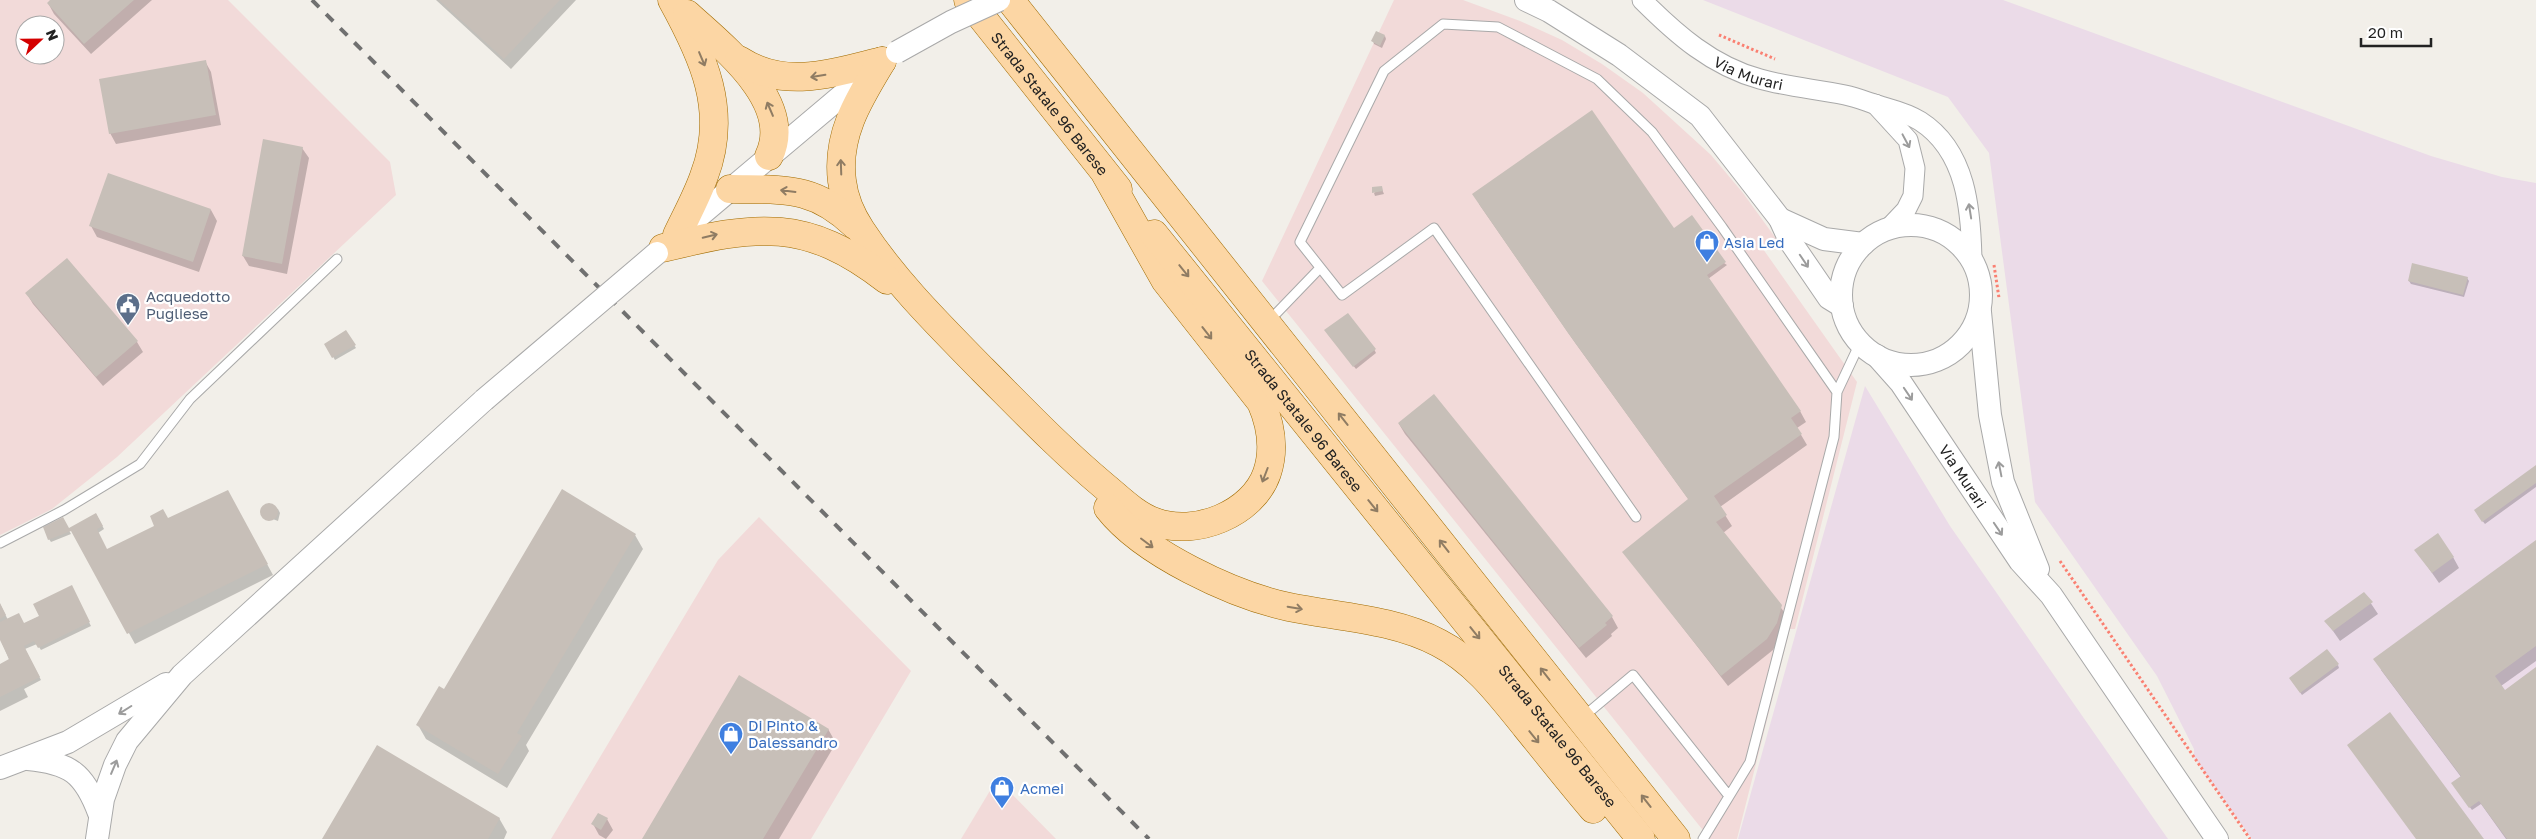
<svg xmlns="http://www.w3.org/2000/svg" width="2536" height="839" viewBox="0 0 2536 839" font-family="'Golos Text',sans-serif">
  <rect width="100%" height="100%" fill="#f2efe9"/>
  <path fill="#f2dad9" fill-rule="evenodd" d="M 0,0 L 228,0 L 390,162 L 396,195 L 117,457 L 52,509 L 0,535 ZM 25,25 L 55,25 L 55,55 L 25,55 Z
    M 1394,0 L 1463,0 L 1520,21 L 1562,40 L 1602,64 L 1643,93 L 1711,155 L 1743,193 L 1777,240 L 1763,249 L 1857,382 L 1795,629 L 1790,629 L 1737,839 L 1710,839 L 1262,281 Z
    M 759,517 L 911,671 L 811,839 L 551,839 L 718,560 Z
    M 997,779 L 1056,839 L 961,839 Z"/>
  <path fill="#ebdbe8" d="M 1703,0 L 2003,0 L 2431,156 L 2502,177 L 2536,183 L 2536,839 L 2252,839 L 2194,757 L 2194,749 L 2157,676 L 2035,502 L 1989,153 L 1948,97 Z
    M 1865,386 L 1950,526 L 2168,839 L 1738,839 Z"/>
  <path fill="#0003" d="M 52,0 L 152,0 L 91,54 L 54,14 L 48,3 Z
    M 436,0 L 576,0 L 511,69 Z
    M 1385,36 L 1386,39 L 1382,48 L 1374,44 L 1373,41 Z
    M 205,61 L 211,72 L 221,125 L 116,144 L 110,133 Z
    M 302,148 L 309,158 L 287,274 L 249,266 L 243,256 Z
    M 1381,187 L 1384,194 L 1375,196 L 1374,193 Z
    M 1479,204 L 1674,230 L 1727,265 L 1708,279 L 1800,411 L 1806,422 L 1797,428 L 1807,445 L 1720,507 L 1732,526 L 1723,533 L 1788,617 L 1782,634 L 1773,650 L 1728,686 L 1624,552 L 1689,500 L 1576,344 Z
    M 211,210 L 217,221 L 199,272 L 97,237 L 91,226 Z
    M 67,260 L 137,342 L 143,352 L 103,386 L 33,304 L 27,294 Z
    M 2467,278 L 2469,281 L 2464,297 L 2411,284 L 2409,281 Z
    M 346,332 L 356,348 L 335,360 L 326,344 Z
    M 1327,333 L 1374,349 L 1376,353 L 1356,369 Z
    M 1434,396 L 1612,617 L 1618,628 L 1611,634 L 1612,636 L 1586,658 L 1405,434 L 1399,424 Z
    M 2536,466 L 2536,487 L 2485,524 L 2477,514 Z
    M 228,492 L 273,575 L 135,644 L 71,528 L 96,514 L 104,529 L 98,533 L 107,551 Z
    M 267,505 L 278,509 L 280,513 L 278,521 L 262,515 L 261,510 Z
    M 62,519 L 71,534 L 51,542 L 49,539 Z
    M 635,535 L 643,549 L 526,745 L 529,751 L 507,788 L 426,739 L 418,725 L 444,691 Z
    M 2536,541 L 2536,661 L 2501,686 L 2505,692 L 2536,669 L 2536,839 L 2506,839 L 2481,804 L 2472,810 L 2454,786 L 2461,777 L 2381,670 Z
    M 2416,550 L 2453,557 L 2459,568 L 2439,583 Z
    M 71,587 L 91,626 L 41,650 L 37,644 L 25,649 L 41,680 L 24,689 L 28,697 L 0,711 L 0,665 L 14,671 L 0,638 L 0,604 L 8,620 L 24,624 L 40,616 Z
    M 2364,593 L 2378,614 L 2340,641 L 2326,621 Z
    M 2338,665 L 2339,668 L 2302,695 L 2292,681 Z
    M 828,729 L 836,743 L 779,839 L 644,839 Z
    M 499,818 L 507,832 L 504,839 L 323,839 Z
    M 607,819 L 613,830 L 606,839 L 599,835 L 593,824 Z"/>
  <path fill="#c7bfb8" d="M 50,0 L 134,0 L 84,44 L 47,3 Z
    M 439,0 L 560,0 L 504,59 Z
    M 1376,31 L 1385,35 L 1380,46 L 1371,41 Z
    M 206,60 L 216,115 L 109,134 L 99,79 Z
    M 1592,110 L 1674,228 L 1692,215 L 1726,262 L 1707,275 L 1801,411 L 1791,418 L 1802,434 L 1714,496 L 1727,515 L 1716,522 L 1782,605 L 1777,623 L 1767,639 L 1721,676 L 1622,552 L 1688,499 L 1568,333 L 1472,194 Z
    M 263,139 L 303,147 L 282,264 L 242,256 Z
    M 108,173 L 211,209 L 193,262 L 89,226 Z
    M 1382,186 L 1383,191 L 1372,193 L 1372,187 Z
    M 67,258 L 138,341 L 96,377 L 25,293 Z
    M 2412,263 L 2468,277 L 2463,295 L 2408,281 Z
    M 1348,313 L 1376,349 L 1353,367 L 1324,330 Z
    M 346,330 L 356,345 L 332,358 L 324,344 Z
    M 1434,394 L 1613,616 L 1605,623 L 1607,625 L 1579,648 L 1398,423 Z
    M 2536,465 L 2536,483 L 2482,522 L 2474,510 Z
    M 562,489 L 636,534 L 517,733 L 522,736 L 498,774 L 416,725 L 439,686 L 444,689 Z
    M 228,490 L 268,564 L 127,634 L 71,531 L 48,540 L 43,527 L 63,517 L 69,528 L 96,513 L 103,526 L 97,529 L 107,549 L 154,526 L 150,516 L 163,509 L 168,518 Z
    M260 512a9 9 0 1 1 18 0a9 9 0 1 1-18 0Z
    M 2438,533 L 2454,557 L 2432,573 L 2414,550 Z
    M 2536,540 L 2536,646 L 2495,676 L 2505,690 L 2536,667 L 2536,839 L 2507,839 L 2479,801 L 2469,808 L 2451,783 L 2461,776 L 2373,659 Z
    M 72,585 L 90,622 L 38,648 L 34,641 L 24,646 L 40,677 L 0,697 L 0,664 L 9,659 L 0,640 L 0,622 L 19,613 L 24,623 L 39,616 L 33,604 Z
    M 2364,592 L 2373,602 L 2333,631 L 2324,621 Z
    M 0,603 L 6,615 L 0,619 Z
    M 2327,649 L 2339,664 L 2300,693 L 2289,678 Z
    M 739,675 L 829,729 L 763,839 L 642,839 Z
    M 2390,712 L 2484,839 L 2416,839 L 2347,745 Z
    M 377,745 L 500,818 L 488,839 L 322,839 Z
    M 598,813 L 608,818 L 601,830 L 591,824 Z"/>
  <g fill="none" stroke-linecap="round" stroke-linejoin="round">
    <defs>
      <path id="service" d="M 1268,322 L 1320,268
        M 1636,517 L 1434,228 L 1342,295 L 1300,242 L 1384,71 L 1443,24 L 1498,27 L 1597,79 L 1652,132 L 1722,227 L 1837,392 L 1860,343
        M 0,543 L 64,510 L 140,464 L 190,399 L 337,259
        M 1583,717 L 1633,675 L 1729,796
        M 1703,839 L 1750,762 L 1834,437 L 1837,392"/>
      <g id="minor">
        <path id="s1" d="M 1642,0 C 1676,34 1712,66 1760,79 C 1788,87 1817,89 1845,95 C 1855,97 1865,101 1874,104 C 1890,109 1906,112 1920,121 C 1967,151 1971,211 1972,260"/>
        <path d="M 1875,104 L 1908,140 L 1915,168 L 1913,196 L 1906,210 L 1888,229"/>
      </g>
      <g id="tertiary">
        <path d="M 1526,0 L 1549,11 L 1619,55 L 1700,116 L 1780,219 L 1790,241 L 1829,298 L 1842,306"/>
        <path d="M 1780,219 L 1824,239 L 1863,244"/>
        <circle cx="1911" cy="295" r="70"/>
        <path d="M 680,232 L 877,66"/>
        <path d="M 1980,312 L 1990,415 L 2003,482 L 2038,569"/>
        <path id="s2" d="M 1877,356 L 1901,383 L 2020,561 L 2051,595 L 2217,839"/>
        <path d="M 28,759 C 70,763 84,773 99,813"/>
        <path d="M 0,768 L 68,742 L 166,684"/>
        <path d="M 97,839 L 103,799 L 115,765 L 127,741 L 182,675 L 484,400"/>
      </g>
      <g id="primary">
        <path d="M 672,0 C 703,56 729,111 704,176 C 697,196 686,216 677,235"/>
        <path id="s3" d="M 968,0 L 1118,189"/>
        <path d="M 1010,0 L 1676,839"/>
        <path d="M 687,14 C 722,46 795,102 769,156"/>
        <path d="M 739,60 C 785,90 833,73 882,61"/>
        <path d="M 882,61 C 859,99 836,135 842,181 C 844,198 851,215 861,230 C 895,282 940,326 983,370 C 1022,409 1060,449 1103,485 C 1119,498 1135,515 1155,522 C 1195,537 1253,514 1267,473 C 1275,449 1271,425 1261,402 L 1165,280 L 1106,175"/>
        <path d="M 730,189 C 784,190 813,185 855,225"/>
        <path id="s4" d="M 1154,234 L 1641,839"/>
        <path d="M 663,248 C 756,225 806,217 887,280"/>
        <path d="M 1108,508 C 1143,553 1233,595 1289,607 C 1338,617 1394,619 1439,643 C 1476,662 1500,695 1526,727 C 1548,754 1570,782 1593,809"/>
      </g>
    </defs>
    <use href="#service" stroke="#a9a9a9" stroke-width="11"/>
    <use href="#minor" stroke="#a9a9a9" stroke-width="21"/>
    <use href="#tertiary" stroke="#a9a9a9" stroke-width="24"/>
    <use href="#primary" stroke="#a06b00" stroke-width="29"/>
    <path stroke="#fa8072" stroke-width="3" stroke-dasharray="2.5 2.5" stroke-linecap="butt" d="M 1719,35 L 1775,59
      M 1994,265 L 1999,298
      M 2060,561 L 2250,839"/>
    <use href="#service" stroke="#fff" stroke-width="9"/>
    <use href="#minor" stroke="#fff" stroke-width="19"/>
    <use href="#tertiary" stroke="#fff" stroke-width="22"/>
    <use href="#primary" stroke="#fcd6a4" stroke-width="28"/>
    <path stroke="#707070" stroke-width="4" stroke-dasharray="10 10" stroke-linecap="butt" d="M 312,0 L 1149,839"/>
    <defs>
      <path id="tertiary-bridge" d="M 897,52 L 951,22 L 999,0
        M 484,400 L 657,253"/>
    </defs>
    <use href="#tertiary-bridge" stroke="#a9a9a9" stroke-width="24" stroke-linecap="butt"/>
    <use href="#tertiary-bridge" stroke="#fff" stroke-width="22"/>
  </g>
  <defs><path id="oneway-shaft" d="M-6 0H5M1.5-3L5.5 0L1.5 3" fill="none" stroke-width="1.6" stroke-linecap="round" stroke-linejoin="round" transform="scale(1.25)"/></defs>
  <g stroke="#8f7c63">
    <use href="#oneway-shaft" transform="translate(702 59) rotate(67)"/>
    <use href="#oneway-shaft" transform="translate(818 76) rotate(171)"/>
    <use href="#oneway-shaft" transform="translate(770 109) rotate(-113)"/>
    <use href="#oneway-shaft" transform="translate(841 167) rotate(-92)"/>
    <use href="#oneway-shaft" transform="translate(788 191) rotate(-173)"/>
    <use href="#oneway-shaft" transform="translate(710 236) rotate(-13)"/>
    <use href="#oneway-shaft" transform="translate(1184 271) rotate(51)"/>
    <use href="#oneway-shaft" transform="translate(1207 333) rotate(52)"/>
    <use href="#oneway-shaft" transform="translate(1343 419) rotate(-128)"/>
    <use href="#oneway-shaft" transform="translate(1265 475) rotate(111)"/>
    <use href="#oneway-shaft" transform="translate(1373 506) rotate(51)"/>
    <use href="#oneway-shaft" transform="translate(1147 543) rotate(37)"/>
    <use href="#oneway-shaft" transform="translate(1444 546) rotate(-128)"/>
    <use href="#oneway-shaft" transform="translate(1295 608) rotate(10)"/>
    <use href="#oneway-shaft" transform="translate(1475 633) rotate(51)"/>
    <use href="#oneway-shaft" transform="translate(1545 674) rotate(-128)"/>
    <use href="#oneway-shaft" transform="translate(1534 737) rotate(51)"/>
    <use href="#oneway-shaft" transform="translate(1646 801) rotate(-128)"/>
  </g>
  <g stroke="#9c9c9c">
    <use href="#oneway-shaft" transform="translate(1906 141) rotate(62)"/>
    <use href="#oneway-shaft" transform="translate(1970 211) rotate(-99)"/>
    <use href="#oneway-shaft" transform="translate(1804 261) rotate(56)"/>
    <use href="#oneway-shaft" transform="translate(1908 394) rotate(56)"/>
    <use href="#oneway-shaft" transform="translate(2000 469) rotate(-101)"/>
    <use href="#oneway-shaft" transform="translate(1998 529) rotate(56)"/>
    <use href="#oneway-shaft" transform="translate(125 710) rotate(148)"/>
    <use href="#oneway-shaft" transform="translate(114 767) rotate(-67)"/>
  </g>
  <defs>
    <symbol id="shop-pin" viewBox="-11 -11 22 30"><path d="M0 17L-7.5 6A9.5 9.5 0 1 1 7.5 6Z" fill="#3f7fe0" stroke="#fff"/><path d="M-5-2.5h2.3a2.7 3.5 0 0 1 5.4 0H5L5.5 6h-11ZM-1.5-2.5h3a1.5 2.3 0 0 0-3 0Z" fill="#fff"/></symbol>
    <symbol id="civic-pin" viewBox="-11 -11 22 30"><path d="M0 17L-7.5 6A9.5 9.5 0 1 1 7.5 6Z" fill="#5c6f8a" stroke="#fff"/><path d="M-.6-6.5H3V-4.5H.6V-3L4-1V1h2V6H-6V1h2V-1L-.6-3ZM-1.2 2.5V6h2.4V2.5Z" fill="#fff"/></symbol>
  </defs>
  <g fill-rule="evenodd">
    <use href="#shop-pin" x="1693" y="228" width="28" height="38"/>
    <use href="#civic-pin" x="114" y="291" width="28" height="38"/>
    <use href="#shop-pin" x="717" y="720" width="28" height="38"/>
    <use href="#shop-pin" x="988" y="774" width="28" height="38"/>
  </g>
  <g text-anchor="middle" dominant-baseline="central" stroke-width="4.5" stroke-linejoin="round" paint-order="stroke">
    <g font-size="15" fill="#222" stroke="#fff">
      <text stroke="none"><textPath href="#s1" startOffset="131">Via Murari</textPath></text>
      <text stroke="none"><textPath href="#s3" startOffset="132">Strada Statale 96 Barese</textPath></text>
      <text stroke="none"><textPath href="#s4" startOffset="239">Strada Statale 96 Barese</textPath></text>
      <text stroke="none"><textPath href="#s2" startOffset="148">Via Murari</textPath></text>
      <text stroke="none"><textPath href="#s4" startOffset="644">Strada Statale 96 Barese</textPath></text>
    </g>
    <g font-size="15" fill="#366cbe" stroke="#fff" text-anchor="start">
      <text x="1724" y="242">Asia Led</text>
      <text x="748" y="725">Di Pinto &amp;<tspan x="748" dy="17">Dalessandro</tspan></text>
      <text x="1020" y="788">Acmei</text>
    </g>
    <g font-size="15" fill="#4e5e75" stroke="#fff" text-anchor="start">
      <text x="146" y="296">Acquedotto<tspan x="146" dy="17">Pugliese</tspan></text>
    </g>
  </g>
  <g transform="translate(40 40) rotate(68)"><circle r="24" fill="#ffffff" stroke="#a7a7a7"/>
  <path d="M0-4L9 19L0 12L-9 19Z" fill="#d40000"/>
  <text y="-8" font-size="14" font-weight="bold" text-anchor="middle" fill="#222222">N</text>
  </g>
  <path d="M2361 38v8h70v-8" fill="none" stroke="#222222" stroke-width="2.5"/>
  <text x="2368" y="38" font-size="15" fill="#222222" stroke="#ffffff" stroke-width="4" paint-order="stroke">20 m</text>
</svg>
